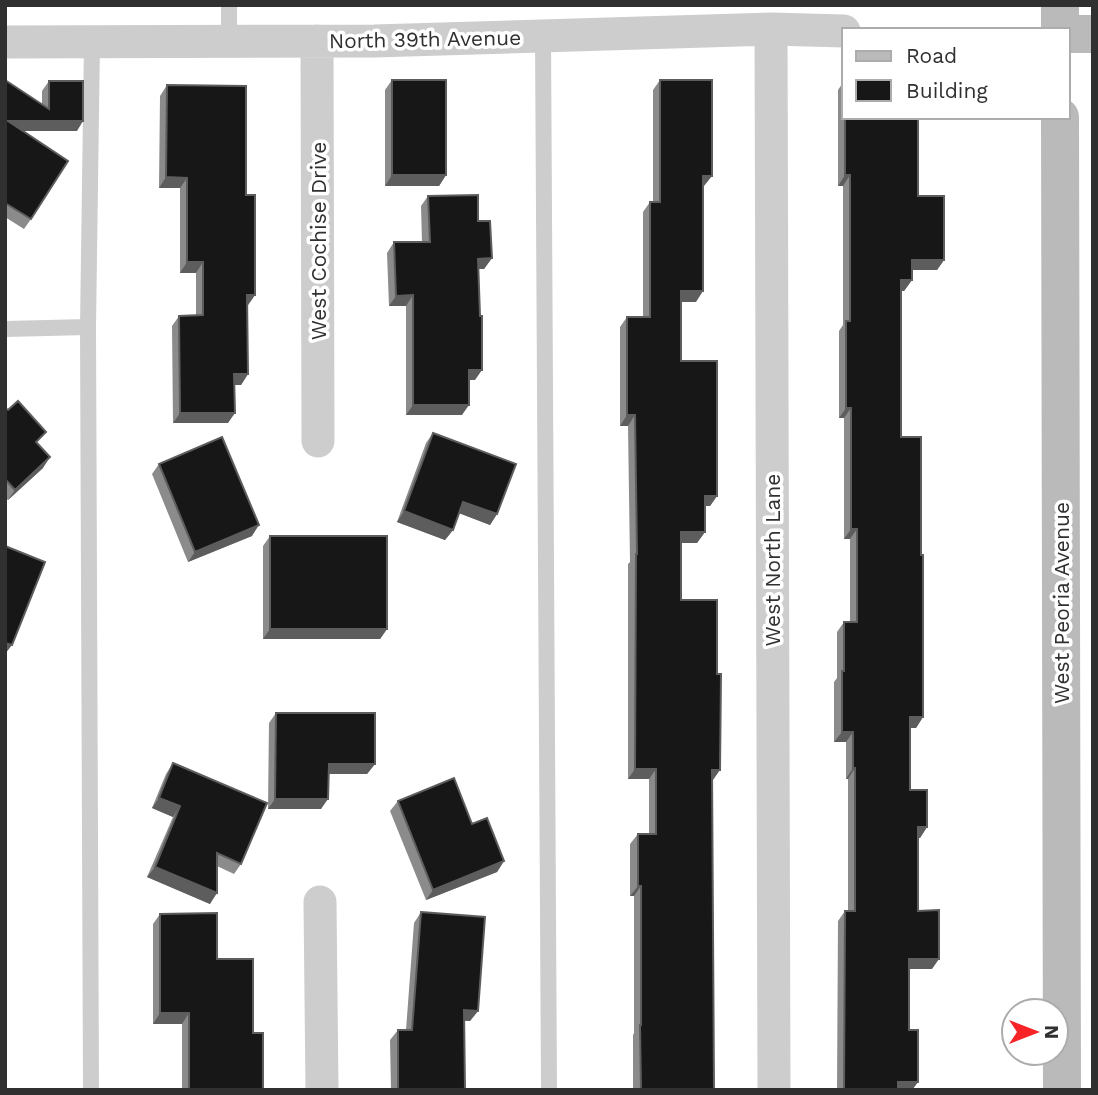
<svg xmlns="http://www.w3.org/2000/svg" width="1098" height="1095" viewBox="0 0 1098 1095" font-family="'Work Sans',sans-serif">
  <rect width="100%" height="100%" fill="#fff"/>
  <g fill="none" stroke-linecap="round" stroke-linejoin="round">
    <path stroke="#cdcdcd" stroke-width="16" d="M 229,5 L 229,41
      M 543,36 L 549,1090
      M 5,329 L 88,327
      M 91,1090 L 88,327 L 92,42"/>
    <path stroke="#cdcdcd" stroke-width="33" d="M 771,29 L 774,1090
      M 317,41 L 318,441
      M 5,42 L 374,41 L 771,29 L 844,31
      M 320,902 L 322,1090"/>
    <path stroke="#bababa" stroke-width="38" d="M 1060,30 L 1060,5
      M 1068,34 L 1093,34
      M 1060,117 L 1062,1090"/>
  </g>
  <path fill="#8b8b8b" d="M 5,80 L 42,104 L 42,91 L 49,81 L 77,131 L 23,131 L 31,219 L 24,229 L 5,217 Z
    M 392,80 L 446,175 L 439,186 L 385,186 L 385,90 Z
    M 660,80 L 704,186 L 703,186 L 696,302 L 681,302 L 681,361 L 717,496 L 710,506 L 705,506 L 705,532 L 697,543 L 681,543 L 681,600 L 713,780 L 712,780 L 714,1090 L 633,1090 L 633,1035 L 634,1033 L 634,896 L 630,896 L 630,844 L 638,834 L 649,834 L 649,779 L 628,779 L 628,564 L 630,562 L 628,426 L 620,426 L 620,327 L 627,317 L 643,317 L 643,212 L 650,202 L 653,202 L 653,90 Z
    M 844,81 L 844,117 L 906,117 L 918,196 L 944,260 L 937,270 L 912,270 L 912,280 L 904,291 L 901,291 L 901,437 L 921,555 L 923,717 L 916,728 L 910,728 L 910,790 L 927,827 L 920,838 L 918,838 L 918,911 L 932,969 L 909,969 L 909,1030 L 918,1082 L 912,1090 L 837,1090 L 838,921 L 845,911 L 848,911 L 848,779 L 846,779 L 846,742 L 834,742 L 834,682 L 837,678 L 837,632 L 844,622 L 850,622 L 850,539 L 844,539 L 844,418 L 839,418 L 839,331 L 843,325 L 843,186 L 838,186 L 838,90 Z
    M 167,85 L 246,195 L 255,295 L 248,305 L 248,374 L 241,385 L 234,385 L 228,423 L 173,423 L 172,326 L 179,316 L 196,315 L 196,273 L 180,273 L 180,188 L 159,188 L 160,96 Z
    M 428,196 L 478,221 L 492,258 L 484,269 L 478,269 L 475,380 L 469,380 L 462,415 L 406,415 L 406,306 L 389,306 L 387,253 L 394,242 L 422,242 L 421,206 Z
    M 5,408 L 38,443 L 43,468 L 8,500 L 5,498 Z
    M 433,433 L 497,514 L 490,525 L 459,513 L 453,530 L 445,540 L 397,522 L 426,443 Z
    M 159,464 L 252,536 L 188,562 L 152,474 Z
    M 270,536 L 387,629 L 380,639 L 263,639 L 263,546 Z
    M 276,713 L 375,764 L 367,774 L 329,774 L 321,809 L 268,809 L 269,723 Z
    M 173,763 L 241,864 L 234,874 L 217,866 L 210,904 L 147,877 L 173,817 L 152,808 L 166,774 Z
    M 398,801 L 472,824 L 504,861 L 497,872 L 426,900 L 390,811 Z
    M 421,912 L 478,1011 L 470,1021 L 465,1021 L 465,1090 L 391,1090 L 390,1040 L 398,1030 L 406,1030 L 414,923 Z
    M 160,914 L 217,959 L 253,1033 L 263,1090 L 182,1090 L 182,1024 L 153,1024 L 153,924 Z"/>
  <path fill="#5d5d5d" d="M 8,121 L 83,121 L 77,131 L 5,131 Z
    M 392,175 L 446,175 L 439,186 L 385,186 Z
    M 845,175 L 850,175 L 843,186 L 838,186 Z
    M 703,176 L 712,176 L 704,186 L 696,186 Z
    M 166,177 L 187,178 L 180,188 L 159,188 Z
    M 492,258 L 484,269 L 471,269 L 478,259 Z
    M 912,260 L 944,260 L 937,270 L 904,270 Z
    M 187,262 L 203,262 L 196,273 L 180,273 Z
    M 901,280 L 912,280 L 904,291 L 894,291 Z
    M 681,291 L 703,291 L 696,302 L 674,302 Z
    M 247,295 L 255,295 L 248,305 Z
    M 413,295 L 406,306 L 389,306 L 396,296 Z
    M 469,370 L 482,370 L 475,380 L 462,380 Z
    M 234,374 L 248,374 L 241,385 L 227,385 Z
    M 413,405 L 469,405 L 462,415 L 406,415 Z
    M 846,408 L 851,408 L 844,418 L 839,418 Z
    M 180,413 L 235,413 L 228,423 L 173,423 Z
    M 627,415 L 635,415 L 628,426 L 620,426 Z
    M 50,457 L 43,468 L 8,500 L 15,490 Z
    M 705,496 L 717,496 L 710,506 L 697,506 Z
    M 463,502 L 497,514 L 490,525 L 456,512 Z
    M 404,511 L 453,530 L 445,540 L 397,522 Z
    M 259,525 L 252,536 L 188,562 L 195,552 Z
    M 851,529 L 857,529 L 850,539 L 844,539 Z
    M 681,532 L 705,532 L 697,543 L 674,543 Z
    M 270,629 L 387,629 L 380,639 L 263,639 Z
    M 5,643 L 12,645 L 5,654 Z
    M 910,717 L 923,717 L 916,728 L 903,728 Z
    M 842,732 L 853,732 L 846,742 L 834,742 Z
    M 329,764 L 375,764 L 367,774 L 321,774 Z
    M 853,768 L 855,768 L 848,779 L 846,779 Z
    M 635,769 L 656,769 L 649,779 L 628,779 Z
    M 712,770 L 720,770 L 713,780 L 704,780 Z
    M 159,798 L 180,806 L 173,817 L 152,808 Z
    M 275,799 L 328,799 L 321,809 L 268,809 Z
    M 918,827 L 927,827 L 920,838 L 910,838 Z
    M 504,861 L 497,872 L 426,900 L 433,890 Z
    M 155,867 L 217,893 L 210,904 L 147,877 Z
    M 638,886 L 641,886 L 634,896 L 630,896 Z
    M 909,959 L 939,959 L 932,969 L 902,969 Z
    M 464,1010 L 478,1011 L 470,1021 L 457,1020 Z
    M 160,1013 L 189,1013 L 182,1024 L 153,1024 Z
    M 898,1082 L 918,1082 L 912,1090 L 893,1090 Z"/>
  <path fill="#171717" stroke="#5d5d5d" stroke-width="2" d="M 5,80 L 49,109 L 49,81 L 83,81 L 83,121 L 8,121 L 68,161 L 31,219 L 5,203 Z
    M 392,80 L 446,80 L 446,175 L 392,175 Z
    M 660,80 L 712,80 L 712,176 L 703,176 L 703,291 L 681,291 L 681,361 L 717,361 L 717,496 L 705,496 L 705,532 L 681,532 L 681,600 L 717,600 L 717,674 L 721,674 L 720,770 L 712,770 L 714,1090 L 641,1090 L 640,1025 L 641,1025 L 641,886 L 638,886 L 638,834 L 656,834 L 656,769 L 635,769 L 636,554 L 637,554 L 635,415 L 627,415 L 627,317 L 650,317 L 650,202 L 660,202 Z
    M 167,85 L 246,86 L 246,195 L 255,195 L 255,295 L 247,295 L 248,374 L 234,374 L 235,413 L 180,413 L 179,316 L 203,315 L 203,262 L 187,262 L 187,178 L 166,177 Z
    M 845,117 L 906,117 L 906,119 L 918,119 L 918,196 L 944,196 L 944,260 L 912,260 L 912,280 L 901,280 L 901,437 L 921,437 L 921,555 L 923,555 L 923,717 L 910,717 L 910,790 L 927,790 L 927,827 L 918,827 L 918,911 L 939,910 L 939,959 L 909,959 L 909,1030 L 918,1030 L 918,1082 L 898,1082 L 898,1090 L 844,1090 L 845,911 L 855,911 L 855,768 L 853,768 L 853,732 L 842,732 L 842,671 L 844,671 L 844,622 L 857,622 L 857,529 L 851,529 L 851,408 L 846,408 L 846,321 L 850,321 L 850,175 L 845,175 Z
    M 478,195 L 478,221 L 490,221 L 492,258 L 478,259 L 480,316 L 482,316 L 482,370 L 469,370 L 469,405 L 413,405 L 413,295 L 396,296 L 394,242 L 430,242 L 428,196 Z
    M 18,401 L 46,432 L 36,442 L 50,457 L 15,490 L 5,479 L 5,408 L 8,410 Z
    M 433,433 L 516,464 L 497,514 L 463,502 L 453,530 L 404,511 Z
    M 222,437 L 259,525 L 195,552 L 159,464 Z
    M 270,536 L 387,536 L 387,629 L 270,629 Z
    M 5,546 L 45,562 L 12,645 L 5,643 Z
    M 276,713 L 375,713 L 375,764 L 329,764 L 328,799 L 275,799 Z
    M 173,763 L 267,803 L 241,864 L 217,853 L 217,893 L 155,867 L 180,806 L 159,798 Z
    M 454,778 L 472,824 L 487,818 L 504,861 L 433,890 L 398,801 Z
    M 421,912 L 485,917 L 478,1011 L 464,1010 L 465,1090 L 398,1090 L 398,1030 L 412,1030 Z
    M 217,913 L 217,959 L 253,959 L 253,1033 L 263,1033 L 263,1090 L 189,1090 L 189,1013 L 160,1013 L 160,914 Z"/>
  <g text-anchor="middle" dominant-baseline="central" stroke-width="7" stroke-linejoin="round" paint-order="stroke">
    <g font-size="21" fill="#303030" stroke="#fff">
      <text transform="translate(425 39) rotate(-1)">North 39th Avenue</text>
      <text transform="translate(318 241) rotate(-90)">West Cochise Drive</text>
      <text transform="translate(772 560) rotate(-90)">West North Lane</text>
      <text transform="translate(1061 603) rotate(-90)">West Peoria Avenue</text>
    </g>
  </g>
  <rect width="1098" height="1095" fill="none" stroke="#303030" stroke-width="14"/>
  <rect x="842" y="28" width="228" height="91" fill="#ffffff" stroke="#acacac" stroke-width="2"/>
  <rect x="856" y="51" width="35" height="10" fill="#bababa" stroke="#acacac" stroke-width="2"/>
  <text x="906" y="63" font-size="21" fill="#303030">Road</text>
  <rect x="856" y="80" width="35" height="21" fill="#171717" stroke="#acacac" stroke-width="2"/>
  <text x="906" y="98" font-size="21" fill="#303030">Building</text>
  <g transform="translate(1035 1032) rotate(90)"><circle r="33" fill="#ffffff" stroke="#acacac" stroke-width="2"/>
  <path d="M0-5L12 26L0 18L-12 26Z" fill="#f62327"/>
  <text y="-10" font-size="19" font-weight="bold" text-anchor="middle" fill="#303030">N</text>
  </g>
</svg>
